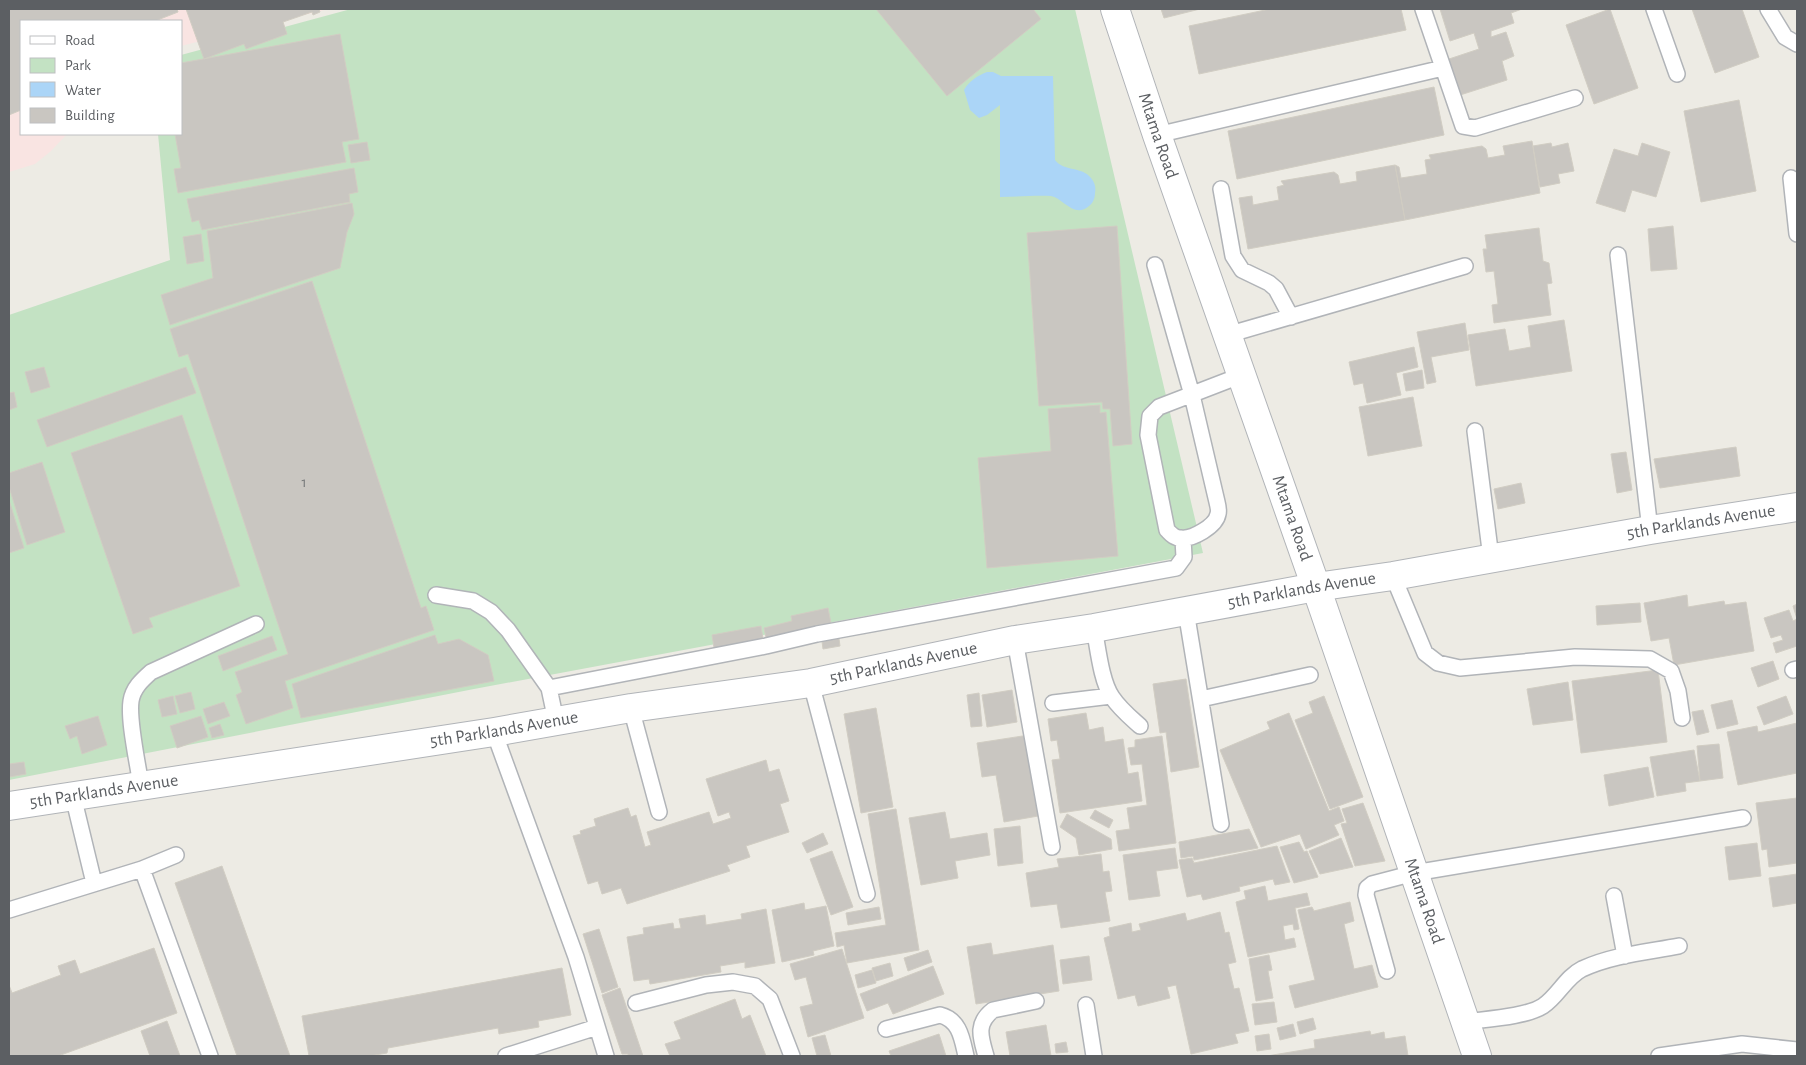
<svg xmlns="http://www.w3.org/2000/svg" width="1806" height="1065" viewBox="0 0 1806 1065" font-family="'Alegreya Sans',sans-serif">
  <rect width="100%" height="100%" fill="#edebe4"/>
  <path fill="#f9e4e2" d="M 9,9 L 328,9 L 181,46 L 181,21 L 21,21 L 21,134 L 67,134 L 51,151 L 35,164 L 9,172 Z"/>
  <path fill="#c3e2c3" d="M 351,9 L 1075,9 L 1203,553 L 474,689 L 9,780 L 9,315 L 170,260 L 158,134 L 181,134 L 181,55 Z"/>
  <path fill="#abd5f7" d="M 987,72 L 993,72 L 1001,76 L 1053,76 L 1055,160 C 1064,172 1082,166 1091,178 C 1095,183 1096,187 1095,193 C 1095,198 1093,203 1089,206 C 1074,219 1063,198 1051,196 C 1035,195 1017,197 1000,197 L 1000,105 L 987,115 L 979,118 L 970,110 L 964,90 C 969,81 977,76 987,72 Z"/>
  <path fill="#c9c6c1" stroke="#d1cdc3" d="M 9,9 L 177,9 L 178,12 L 155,21 L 21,21 L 21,110 L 9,115 Z
    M 186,9 L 319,9 L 320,12 L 313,15 L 312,12 L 283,22 L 287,34 L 246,49 L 244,44 L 204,59 Z
    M 876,9 L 1033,9 L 1041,19 L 947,96 Z
    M 1161,9 L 1200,9 L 1164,18 Z
    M 1270,9 L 1401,9 L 1406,30 L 1199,74 L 1189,26 Z
    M 1440,9 L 1522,9 L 1511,13 L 1514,23 L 1491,31 L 1491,37 L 1506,32 L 1514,56 L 1502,61 L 1507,80 L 1457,96 L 1446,60 L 1479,49 L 1474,33 L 1450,41 Z
    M 1610,9 L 1638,88 L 1594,104 L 1566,25 Z
    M 1692,9 L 1742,9 L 1759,57 L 1715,73 Z
    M 340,34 L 359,139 L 342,142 L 346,162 L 178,193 L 174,169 L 181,168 L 175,134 L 181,134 L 181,63 Z
    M 1434,87 L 1444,135 L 1237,179 L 1228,131 Z
    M 1739,100 L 1756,191 L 1701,202 L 1684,111 Z
    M 1532,141 L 1540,193 L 1405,220 L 1395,165 L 1399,167 L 1401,178 L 1427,174 L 1425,160 L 1431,159 L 1429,155 L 1482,146 L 1486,149 L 1488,158 L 1505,155 L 1503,146 Z
    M 367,142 L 370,160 L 351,163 L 348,145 Z
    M 1551,143 L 1552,147 L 1568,143 L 1574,171 L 1558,174 L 1560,183 L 1540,187 L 1533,146 Z
    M 1642,143 L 1670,152 L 1656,197 L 1632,190 L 1625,212 L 1596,203 L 1614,149 L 1638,156 Z
    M 1395,165 L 1405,220 L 1248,249 L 1239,198 L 1252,196 L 1253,205 L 1279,200 L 1277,187 L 1284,185 L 1281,181 L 1334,172 L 1338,175 L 1340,184 L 1357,181 L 1356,172 Z
    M 354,168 L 358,192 L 349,194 L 350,202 L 202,230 L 199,220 L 192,222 L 187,199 Z
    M 352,203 L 354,214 L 347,232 L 340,268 L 170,325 L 161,295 L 213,278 L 207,231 Z
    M 1117,226 L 1132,444 L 1113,446 L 1110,409 L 1103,409 L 1102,402 L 1039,406 L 1027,233 Z
    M 1673,226 L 1677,269 L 1651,271 L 1648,229 Z
    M 1539,228 L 1543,261 L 1549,263 L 1552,283 L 1547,284 L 1551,315 L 1494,323 L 1492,305 L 1498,304 L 1494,271 L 1486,272 L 1483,249 L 1487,249 L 1485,235 Z
    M 201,234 L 204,261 L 187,264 L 183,237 Z
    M 312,281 L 421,608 L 426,606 L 434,630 L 285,681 L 293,708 L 246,724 L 236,695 L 242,692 L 235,672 L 288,654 L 188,354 L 179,357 L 170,329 Z
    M 1564,320 L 1572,371 L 1476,386 L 1468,335 L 1505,329 L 1509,351 L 1531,347 L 1528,326 Z
    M 1465,323 L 1469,350 L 1431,357 L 1436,382 L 1427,384 L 1417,332 Z
    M 1414,347 L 1418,367 L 1396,373 L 1401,395 L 1367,403 L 1363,383 L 1354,385 L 1349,362 Z
    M 44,367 L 50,387 L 31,393 L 25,372 Z
    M 186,367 L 196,393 L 47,447 L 37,420 Z
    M 1422,370 L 1424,388 L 1406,391 L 1403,374 Z
    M 14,392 L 17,407 L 9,410 L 9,393 Z
    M 1413,397 L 1422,446 L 1368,456 L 1359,407 Z
    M 1100,405 L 1100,413 L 1106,412 L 1118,556 L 987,568 L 978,458 L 1051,451 L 1048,409 Z
    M 182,415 L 240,586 L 149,618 L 153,627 L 133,634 L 71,453 Z
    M 1736,447 L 1740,476 L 1660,488 L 1654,459 Z
    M 1626,452 L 1632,490 L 1617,493 L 1611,454 Z
    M 42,462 L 65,532 L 27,545 L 9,487 L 9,473 Z
    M 1521,483 L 1525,503 L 1498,509 L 1494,489 Z
    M 9,500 L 24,548 L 9,553 Z
    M 1687,595 L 1688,607 L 1724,601 L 1725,605 L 1746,602 L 1754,651 L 1674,665 L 1669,638 L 1651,641 L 1644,603 Z
    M 1640,603 L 1641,622 L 1597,625 L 1596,606 Z
    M 1797,604 L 1797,646 L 1776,653 L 1773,643 L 1783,640 L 1781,635 L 1771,638 L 1764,618 L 1789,610 L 1793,621 L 1797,619 L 1793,606 Z
    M 828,608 L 832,628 L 767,642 L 764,628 L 792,621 L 791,616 Z
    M 761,626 L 764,645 L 715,654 L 712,635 Z
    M 838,631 L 840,646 L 823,649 L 821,634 Z
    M 435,635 L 438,644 L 459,639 L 488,655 L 494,681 L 301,718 L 292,684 Z
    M 272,636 L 277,650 L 223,671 L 218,656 Z
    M 1773,661 L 1779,679 L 1758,687 L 1751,668 Z
    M 1658,670 L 1667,742 L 1581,753 L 1572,681 Z
    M 1186,679 L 1199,767 L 1171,772 L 1166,732 L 1160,733 L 1153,684 Z
    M 1568,682 L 1573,720 L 1533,725 L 1527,689 Z
    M 1012,690 L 1017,722 L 987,727 L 982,695 Z
    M 191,692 L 195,709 L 180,713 L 175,696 Z
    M 979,693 L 982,726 L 971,727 L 967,695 Z
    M 173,696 L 177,714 L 162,717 L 158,700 Z
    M 1324,696 L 1363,797 L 1330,809 L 1295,720 L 1313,713 L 1309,702 Z
    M 1786,696 L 1793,714 L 1764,725 L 1757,707 Z
    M 1732,700 L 1738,724 L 1717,729 L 1711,705 Z
    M 224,702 L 230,716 L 208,724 L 203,709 Z
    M 876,708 L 893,807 L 861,813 L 844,714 Z
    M 1703,710 L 1709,732 L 1697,735 L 1692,712 Z
    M 1086,713 L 1089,730 L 1103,727 L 1105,742 L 1123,739 L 1128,774 L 1138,772 L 1142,801 L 1060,813 L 1052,760 L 1060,759 L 1057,740 L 1051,741 L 1048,719 Z
    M 1289,713 L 1329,811 L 1339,807 L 1344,821 L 1334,825 L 1339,835 L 1306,849 L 1300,834 L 1261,847 L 1220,750 L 1270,729 L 1267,722 Z
    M 98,716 L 107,745 L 82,754 L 77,736 L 70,739 L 65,726 Z
    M 201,716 L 208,737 L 177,748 L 170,726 Z
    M 1797,723 L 1797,773 L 1738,785 L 1727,732 L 1757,726 L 1758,732 Z
    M 220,724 L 224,735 L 212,738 L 209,728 Z
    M 1029,735 L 1028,753 L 1035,796 L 1040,795 L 1044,815 L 1004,822 L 996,775 L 982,777 L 977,743 Z
    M 1162,736 L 1176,843 L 1119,851 L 1116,831 L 1130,829 L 1127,808 L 1147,805 L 1142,764 L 1131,765 L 1128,748 L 1135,747 L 1135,740 Z
    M 1719,744 L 1723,778 L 1700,781 L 1697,746 Z
    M 1694,750 L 1700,781 L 1685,783 L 1686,791 L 1657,796 L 1650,757 Z
    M 766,760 L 769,772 L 779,769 L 789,801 L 780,804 L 789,832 L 746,846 L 750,857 L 727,865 L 730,871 L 627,904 L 621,888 L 602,894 L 598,881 L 588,884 L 573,836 L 581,834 L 580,831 L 596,826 L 594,819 L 628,808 L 631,817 L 636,815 L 645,847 L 651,845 L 647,832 L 709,812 L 713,824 L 731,818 L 729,812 L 718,816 L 706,779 Z
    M 24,762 L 26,774 L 9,777 L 9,764 Z
    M 1648,767 L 1654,797 L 1609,806 L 1604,775 Z
    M 1797,798 L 1797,863 L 1769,867 L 1767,849 L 1762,850 L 1756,803 Z
    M 1363,803 L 1385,861 L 1355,866 L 1341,824 L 1347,823 L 1342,809 Z
    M 896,809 L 919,950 L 847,963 L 844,945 L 837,947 L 835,933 L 886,925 L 868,814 Z
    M 1095,810 L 1113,820 L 1109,828 L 1090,818 Z
    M 945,812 L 950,839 L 987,833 L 990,855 L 955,861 L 958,878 L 921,885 L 909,818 Z
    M 1067,814 L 1111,839 L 1112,849 L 1079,855 L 1076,838 L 1060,827 Z
    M 1020,826 L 1023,863 L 998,866 L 994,829 Z
    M 1249,829 L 1258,848 L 1194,860 L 1193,856 L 1181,858 L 1179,842 Z
    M 823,833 L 828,844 L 807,853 L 802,843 Z
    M 1341,838 L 1353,867 L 1320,874 L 1309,851 Z
    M 1299,842 L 1304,852 L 1307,851 L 1318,877 L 1294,883 L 1280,847 Z
    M 1757,843 L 1761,876 L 1729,880 L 1725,847 Z
    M 1277,846 L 1290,882 L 1275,885 L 1273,879 L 1239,887 L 1240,891 L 1203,900 L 1201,894 L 1187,897 L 1179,860 L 1192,858 L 1194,863 Z
    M 1175,848 L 1178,868 L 1156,871 L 1160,896 L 1129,900 L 1123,855 Z
    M 832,851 L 853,907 L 831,915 L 810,859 Z
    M 1101,854 L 1103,872 L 1109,871 L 1112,891 L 1105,892 L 1110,921 L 1061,928 L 1057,904 L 1031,907 L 1026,873 L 1059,867 L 1057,859 Z
    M 222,866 L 290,1056 L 237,1056 L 175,883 Z
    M 1797,874 L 1797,903 L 1773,907 L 1769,878 Z
    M 1265,886 L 1268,901 L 1307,893 L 1310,905 L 1295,908 L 1299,929 L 1294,930 L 1293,924 L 1283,926 L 1285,940 L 1294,938 L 1296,947 L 1248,957 L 1236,902 L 1246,899 L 1244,891 Z
    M 1350,902 L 1354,921 L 1344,924 L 1354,969 L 1372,965 L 1378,987 L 1295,1008 L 1289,986 L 1315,980 L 1298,910 L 1312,907 L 1314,911 Z
    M 804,903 L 805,910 L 826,906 L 834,946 L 813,951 L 814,955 L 782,962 L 772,910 Z
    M 879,907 L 881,919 L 848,925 L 846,913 Z
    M 766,909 L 775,963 L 745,968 L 745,962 L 720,966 L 721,972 L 650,984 L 649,979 L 634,981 L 627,937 L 644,934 L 643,928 L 673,923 L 674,929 L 681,928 L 679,919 L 705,915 L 706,925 L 742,919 L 741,914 Z
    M 1220,912 L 1225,933 L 1229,932 L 1236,962 L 1228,964 L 1234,989 L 1239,988 L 1249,1031 L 1235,1034 L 1238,1043 L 1191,1054 L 1176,985 L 1167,987 L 1170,998 L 1138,1006 L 1135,995 L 1118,999 L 1104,938 L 1110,936 L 1109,928 L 1131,923 L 1132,932 L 1141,930 L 1139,924 L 1185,913 L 1187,921 Z
    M 599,929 L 618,987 L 602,993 L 583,934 Z
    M 991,943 L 993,955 L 1053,945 L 1059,991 L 976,1004 L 967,947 Z
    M 154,948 L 177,1013 L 58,1056 L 9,1056 L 9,985 L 12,993 L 61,975 L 58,966 L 75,960 L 80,974 Z
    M 842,949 L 864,1018 L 808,1037 L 800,1007 L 813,1004 L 806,977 L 795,980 L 790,964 Z
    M 928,950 L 932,962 L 908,971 L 904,958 Z
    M 1269,955 L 1272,970 L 1268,971 L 1273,998 L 1256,1001 L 1249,959 Z
    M 1089,956 L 1092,980 L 1063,984 L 1060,960 Z
    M 890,963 L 893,976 L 876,981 L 872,968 Z
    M 933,966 L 944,994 L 893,1014 L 888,1003 L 867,1011 L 860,994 Z
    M 562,968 L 571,1015 L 538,1021 L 539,1027 L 499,1034 L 498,1028 L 388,1048 L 387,1053 L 369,1056 L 309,1056 L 302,1016 Z
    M 872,970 L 876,983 L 858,988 L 855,975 Z
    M 620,988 L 643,1056 L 628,1056 L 628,1054 L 622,1054 L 602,995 Z
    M 735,999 L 742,1019 L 750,1015 L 766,1056 L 670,1056 L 665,1044 L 681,1039 L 674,1022 Z
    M 1274,1002 L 1277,1022 L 1255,1025 L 1252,1004 Z
    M 1313,1018 L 1316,1029 L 1300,1034 L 1297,1022 Z
    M 167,1021 L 180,1056 L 150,1056 L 141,1031 Z
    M 1293,1024 L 1296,1036 L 1280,1040 L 1277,1028 Z
    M 1046,1025 L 1051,1056 L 1010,1056 L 1006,1032 Z
    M 1370,1031 L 1371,1035 L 1384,1032 L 1385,1039 L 1405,1036 L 1408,1056 L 1267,1056 L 1315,1048 L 1314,1040 Z
    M 939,1034 L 946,1056 L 891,1056 L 889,1051 Z
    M 1269,1034 L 1271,1049 L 1257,1051 L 1255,1036 Z
    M 825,1035 L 831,1056 L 817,1056 L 812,1038 Z
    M 1066,1042 L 1068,1052 L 1056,1053 L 1055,1044 Z"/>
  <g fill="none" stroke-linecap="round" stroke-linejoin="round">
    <defs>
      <path id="service" d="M 1423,9 L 1463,126 L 1475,128 L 1575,98
        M 1654,9 L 1677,74
        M 1768,9 L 1785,37 L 1797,44
        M 1157,135 L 1443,68
        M 1791,178 L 1797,234
        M 1221,189 L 1233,256 L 1242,270 L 1269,283 L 1276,289 L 1291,317
        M 1618,255 L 1650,530
        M 1155,265 L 1192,395 L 1217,502 C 1218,506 1219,511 1218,514 C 1216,526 1192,540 1180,538 C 1174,538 1171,534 1167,530 L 1148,435 L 1150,416 L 1159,407 L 1242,375
        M 1227,335 L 1465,266
        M 1475,431 L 1491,558
        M 1393,576 L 1425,653 L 1438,663 L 1460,668 L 1575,657 L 1650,659 L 1671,671 L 1678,691 L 1682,718
        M 436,595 L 473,601 L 491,612 L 508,630 L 549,688 L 556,721
        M 1186,611 L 1221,824
        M 1094,628 C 1098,648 1101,681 1112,697 C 1120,709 1130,717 1140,726
        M 1015,640 L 1052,847
        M 1793,670 L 1797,669
        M 811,683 L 867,894
        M 549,688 L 766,646 L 817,634 L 1176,568 L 1184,557 L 1183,539
        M 1201,699 L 1310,675
        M 1053,703 L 1111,696
        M 631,708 L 659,812
        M 494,732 L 576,957 L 606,1056
        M 141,786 C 138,764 128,721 131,701 C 133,688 142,680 151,672 L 256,624
        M 73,796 L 94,883
        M 142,869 L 210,1056
        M 1614,896 L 1625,956
        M 9,910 L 142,869 L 176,855
        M 1387,971 L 1366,895 L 1367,888 L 1372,884 L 1414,873 L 1743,818
        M 636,1003 L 706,985 L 733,982 L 755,986 L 770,999 L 792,1056
        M 1086,1005 L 1094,1056
        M 1465,1022 C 1486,1019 1526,1017 1543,1006 C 1558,996 1566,977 1582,969 C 1612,955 1647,952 1679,946
        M 886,1029 L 940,1015 C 960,1020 962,1039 966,1056
        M 506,1056 L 597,1027
        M 986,1056 C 981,1038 975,1024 993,1010 L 1036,1001
        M 1659,1056 L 1742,1044 L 1797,1050"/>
      <g id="minor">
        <path id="s1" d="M 1115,9 L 1157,135 L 1316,587 L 1477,1056"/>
        <path id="s2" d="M 9,806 L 494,732 L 631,708 L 811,683 L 1015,640 L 1094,628 L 1316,587 L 1393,576 L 1650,530 L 1797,507"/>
      </g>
    </defs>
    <use href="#service" stroke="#b1b4b8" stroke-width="18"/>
    <use href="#minor" stroke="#b1b4b8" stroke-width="30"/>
    <use href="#service" stroke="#fff" stroke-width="15"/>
    <use href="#minor" stroke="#fff" stroke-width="28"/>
  </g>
  <g text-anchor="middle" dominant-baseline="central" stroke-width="5" stroke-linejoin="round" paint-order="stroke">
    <g font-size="15" fill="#77797a">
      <text x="304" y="482">1</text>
    </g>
    <g font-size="18" fill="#5c5f63" stroke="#fff">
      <text stroke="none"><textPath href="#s1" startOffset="134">Mtama Road</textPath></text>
      <text stroke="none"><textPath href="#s1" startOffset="539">Mtama Road</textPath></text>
      <text stroke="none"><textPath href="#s2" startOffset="1716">5th Parklands Avenue</textPath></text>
      <text stroke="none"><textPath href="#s2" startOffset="1311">5th Parklands Avenue</textPath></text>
      <text stroke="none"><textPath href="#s2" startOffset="906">5th Parklands Avenue</textPath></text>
      <text stroke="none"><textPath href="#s2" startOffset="501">5th Parklands Avenue</textPath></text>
      <text stroke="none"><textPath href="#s2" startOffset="96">5th Parklands Avenue</textPath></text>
      <text stroke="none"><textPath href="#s1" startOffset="944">Mtama Road</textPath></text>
    </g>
  </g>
  <rect width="1806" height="1065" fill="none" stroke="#5c5f63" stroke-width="20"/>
  <rect x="20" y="20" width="162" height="115" fill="#ffffff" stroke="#bebfc1"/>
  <rect x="30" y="36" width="25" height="8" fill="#ffffff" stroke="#bebfc1"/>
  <text x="65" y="45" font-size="15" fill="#5c5f63">Road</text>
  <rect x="30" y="58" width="25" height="15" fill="#c3e2c3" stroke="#bebfc1"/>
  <text x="65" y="70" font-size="15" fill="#5c5f63">Park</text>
  <rect x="30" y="82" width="25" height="15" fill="#abd5f7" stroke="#bebfc1"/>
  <text x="65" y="95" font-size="15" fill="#5c5f63">Water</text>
  <rect x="30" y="108" width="25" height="15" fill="#c9c6c1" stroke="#bebfc1"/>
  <text x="65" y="120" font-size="15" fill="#5c5f63">Building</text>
</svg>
